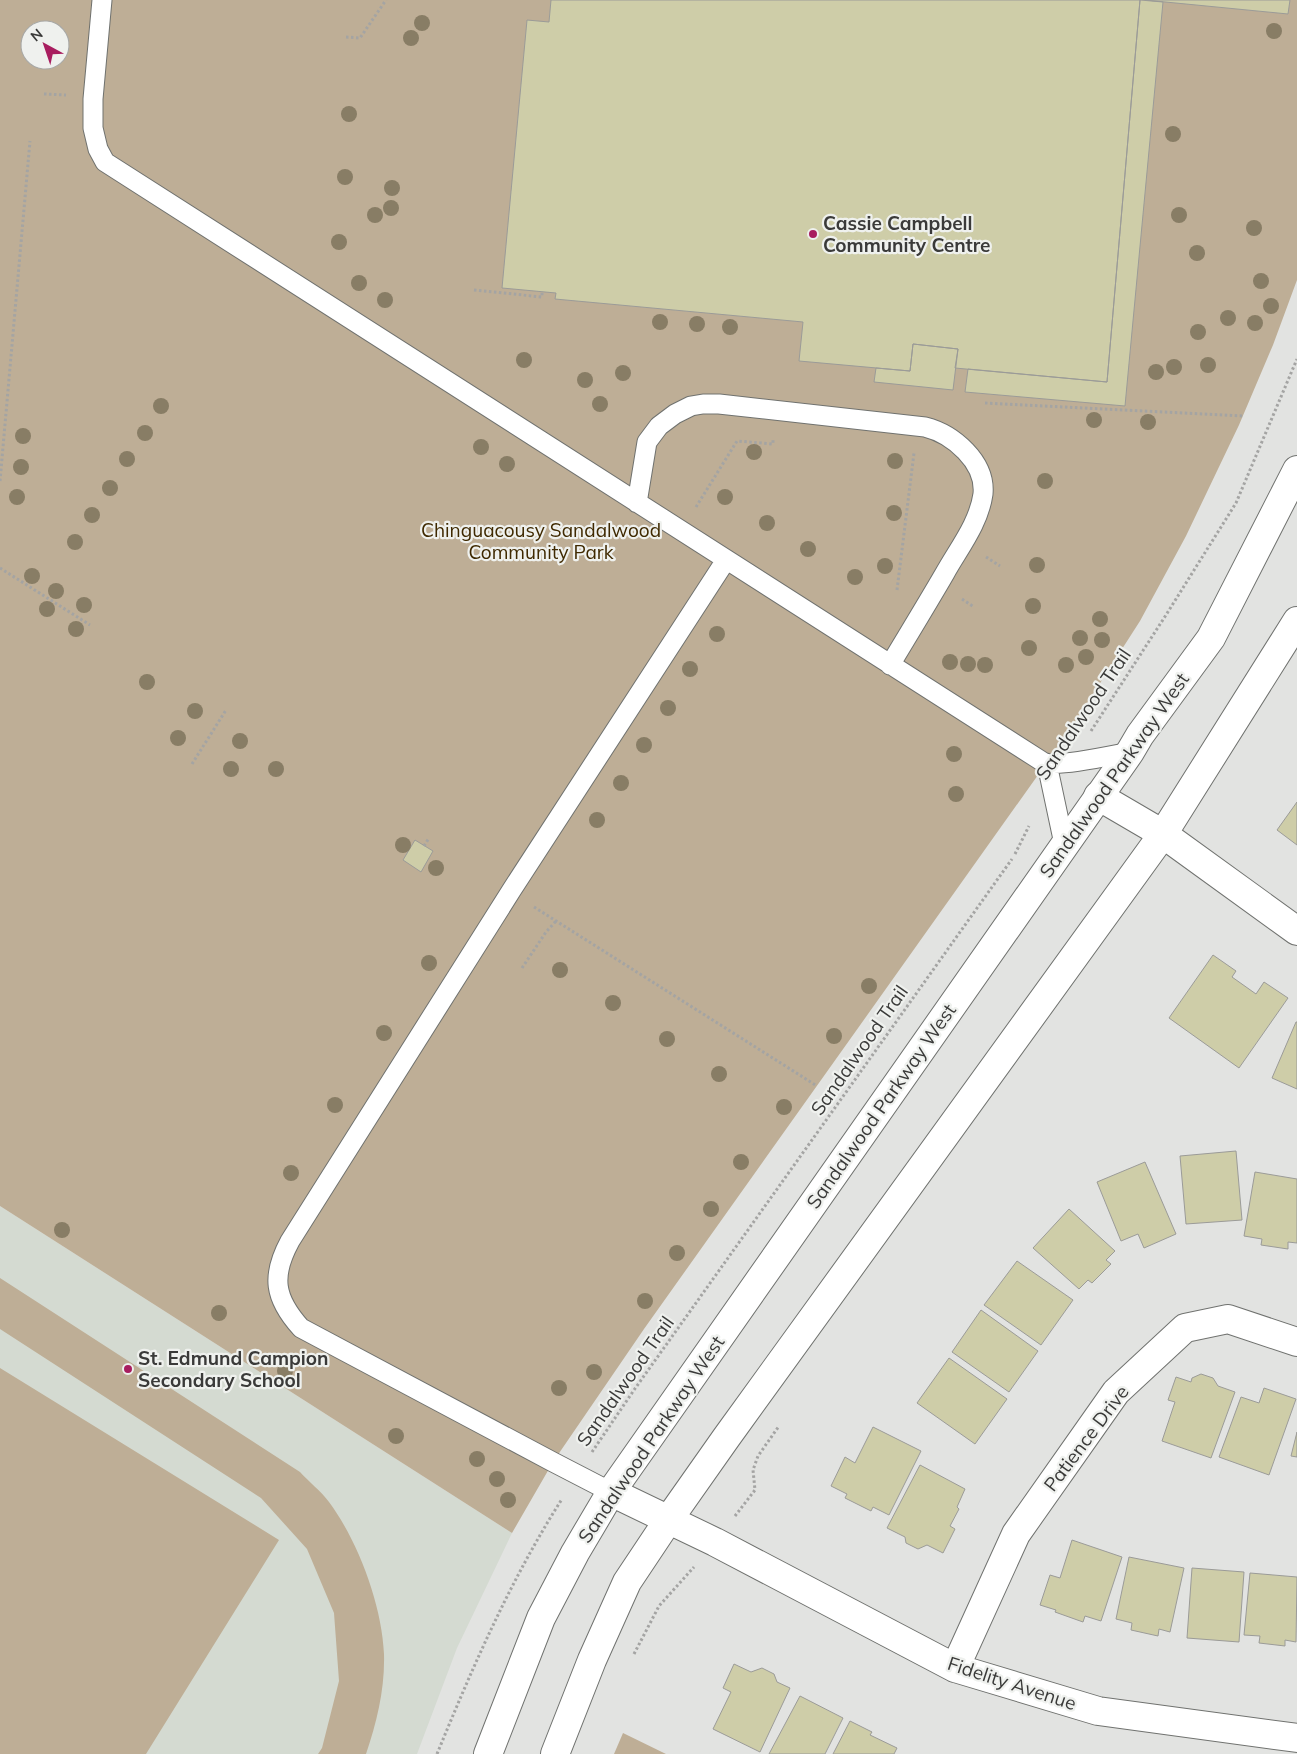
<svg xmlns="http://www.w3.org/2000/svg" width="1297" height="1754" viewBox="0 0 1297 1754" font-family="Mulish,sans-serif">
  <rect width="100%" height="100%" fill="#e2e3e1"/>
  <path fill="#d4dad1" d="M 0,1206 L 512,1533 L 457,1648 L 417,1754 L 0,1754 Z"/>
  <path fill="#beae96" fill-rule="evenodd" d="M 0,0 L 1297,0 L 1297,280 L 1273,345 L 1239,425 L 1186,536 L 1140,621 L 1070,730 L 644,1329 L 553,1462 L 512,1533 L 0,1206 ZM 30,30 L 60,30 L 60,60 L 30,60 Z
    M 0,1278 L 300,1472 C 309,1482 321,1491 329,1502 C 358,1541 382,1605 384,1654 C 385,1688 377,1722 366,1754 L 318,1754 L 322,1748 L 339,1681 L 334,1613 L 307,1549 L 261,1498 L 0,1329 Z
    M 0,1368 L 279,1540 L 146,1754 L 0,1754 Z
    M 623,1733 L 666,1754 L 614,1754 Z"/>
  <path fill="#cecda8" stroke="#9b9b98" d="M 551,0 L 1140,0 L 1107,382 L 955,368 L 958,349 L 913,344 L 910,371 L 799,361 L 803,322 L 555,299 L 556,293 L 502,288 L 527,20 L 549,22 Z
    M 1140,0 L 1163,2 L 1125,406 L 965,392 L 968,369 L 1107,382 Z
    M 1145,0 L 1290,0 L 1288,14 Z
    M 913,344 L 958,349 L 953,390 L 874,382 L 876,368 L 910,371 Z
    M 1297,802 L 1297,845 L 1277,830 Z
    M 415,840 L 433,851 L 421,872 L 403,860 Z
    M 1213,955 L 1236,971 L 1232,977 L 1256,994 L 1264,982 L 1288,998 L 1239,1068 L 1169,1018 Z
    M 1296,1022 L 1297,1022 L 1297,1089 L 1272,1078 Z
    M 1236,1151 L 1242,1220 L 1186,1224 L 1180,1156 Z
    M 1145,1162 L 1176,1234 L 1144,1248 L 1138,1234 L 1121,1241 L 1097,1182 Z
    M 1255,1172 L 1297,1179 L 1297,1243 L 1288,1242 L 1288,1249 L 1261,1245 L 1262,1239 L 1244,1236 Z
    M 1069,1209 L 1115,1251 L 1106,1260 L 1111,1264 L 1092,1283 L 1088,1280 L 1079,1289 L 1033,1248 Z
    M 1017,1261 L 1073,1300 L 1041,1345 L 984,1305 Z
    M 981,1310 L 1038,1351 L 1009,1392 L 952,1352 Z
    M 949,1358 L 1007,1399 L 975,1444 L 917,1403 Z
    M 1201,1374 L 1213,1378 L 1218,1386 L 1235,1392 L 1211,1458 L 1162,1441 L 1175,1402 L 1168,1400 L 1176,1377 L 1191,1382 L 1192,1378 Z
    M 1264,1388 L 1296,1399 L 1269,1475 L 1219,1457 L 1241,1397 L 1259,1403 Z
    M 873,1427 L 921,1451 L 889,1515 L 873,1507 L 871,1511 L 845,1498 L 847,1494 L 831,1486 L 845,1457 L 855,1463 Z
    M 1297,1432 L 1297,1457 L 1291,1456 Z
    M 920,1465 L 965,1489 L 957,1507 L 959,1509 L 950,1526 L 955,1529 L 943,1553 L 927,1545 L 918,1549 L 906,1543 L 905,1537 L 887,1528 Z
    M 1072,1540 L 1122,1557 L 1101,1621 L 1085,1616 L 1083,1622 L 1055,1612 L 1056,1610 L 1040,1605 L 1050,1575 L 1060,1578 Z
    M 1129,1557 L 1184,1568 L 1170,1632 L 1159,1629 L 1158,1636 L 1131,1630 L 1132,1623 L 1116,1619 Z
    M 1192,1568 L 1244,1572 L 1239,1642 L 1187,1638 Z
    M 1250,1573 L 1297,1577 L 1296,1642 L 1285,1640 L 1285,1646 L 1259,1643 L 1260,1636 L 1244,1635 Z
    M 734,1664 L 751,1672 L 762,1668 L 774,1674 L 777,1682 L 790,1688 L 760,1752 L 713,1729 L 731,1692 L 723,1688 Z
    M 800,1696 L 843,1718 L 825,1754 L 769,1754 Z
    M 850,1721 L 872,1732 L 870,1735 L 897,1748 L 894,1754 L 833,1754 Z"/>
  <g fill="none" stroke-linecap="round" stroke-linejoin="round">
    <defs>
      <path id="lane" d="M 102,0 L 93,99 L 93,128 L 98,149 L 105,162 L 1043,762 C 1054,768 1114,755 1130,752
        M 637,503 L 647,442 L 659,426 L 675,414 L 691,406 L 703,404 L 719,404 L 925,427 C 953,434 986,462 983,494 C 979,523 959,548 945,573 C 927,604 908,635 890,665
        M 1047,764 L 1064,844
        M 611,1492 L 553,1462 L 301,1328 C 274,1298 271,1276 290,1241 L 511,891 L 726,560"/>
      <path id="street" d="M 1098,796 L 1163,834 L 1297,931
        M 611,1492 L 715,1542 L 955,1668 L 1098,1711 L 1297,1738
        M 955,1668 L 1016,1534 L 1116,1392 L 1185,1328 L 1228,1319 L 1297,1342"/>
      <path id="secondary" d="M 488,1754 L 541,1618 L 575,1553 L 611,1492 L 1130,752 L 1140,735 L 1211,638 L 1297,470
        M 555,1754 L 592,1660 L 627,1582 L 669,1519 L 726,1438 L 1163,834 L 1297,621"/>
    </defs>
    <use href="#lane" stroke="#70726f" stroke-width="21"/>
    <use href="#street" stroke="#70726f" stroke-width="30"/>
    <use href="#secondary" stroke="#70726f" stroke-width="30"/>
    <path stroke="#a4a4a3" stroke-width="3" stroke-dasharray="2.5 2.5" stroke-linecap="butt" d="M 346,37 L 360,38 L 386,0
      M 44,94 L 66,95
      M 474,290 L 542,297 L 542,292
      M 985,403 L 1243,416
      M 0,481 L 30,141
      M 696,507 L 737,441 L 773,444 L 773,439
      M 986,557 L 1000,566
      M 0,568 L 90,625
      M 897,590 L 914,453
      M 962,599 L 974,607
      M 1091,731 L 1166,615 L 1236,503 L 1297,359
      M 192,764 L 226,710
      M 424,846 L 429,838
      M 1015,854 L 1029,826
      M 534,907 L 817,1086
      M 522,968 L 546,932 L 557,920
      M 592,1452 L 634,1390 L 1012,859
      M 735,1516 L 755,1490 L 753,1470 L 758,1456 L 779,1426
      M 634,1654 L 659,1606 L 694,1567
      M 437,1754 C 473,1666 511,1579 562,1499"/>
    <use href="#lane" stroke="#fff" stroke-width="19"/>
    <use href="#street" stroke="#fff" stroke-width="28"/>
    <use href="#secondary" stroke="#fff" stroke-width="28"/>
  </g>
  <g fill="#887d65">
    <circle cx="422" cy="23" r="8"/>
    <circle cx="1274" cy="31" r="8"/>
    <circle cx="411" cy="38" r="8"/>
    <circle cx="349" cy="114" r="8"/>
    <circle cx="1173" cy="134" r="8"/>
    <circle cx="345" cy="177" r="8"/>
    <circle cx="392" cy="188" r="8"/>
    <circle cx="391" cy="208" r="8"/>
    <circle cx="375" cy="215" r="8"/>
    <circle cx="1179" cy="215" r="8"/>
    <circle cx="1254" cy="228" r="8"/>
    <circle cx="339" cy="242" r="8"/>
    <circle cx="1197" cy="253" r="8"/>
    <circle cx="1261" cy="281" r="8"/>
    <circle cx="359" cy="283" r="8"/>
    <circle cx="385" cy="300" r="8"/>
    <circle cx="1271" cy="306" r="8"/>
    <circle cx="1228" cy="318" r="8"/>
    <circle cx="660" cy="322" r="8"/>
    <circle cx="1255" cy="323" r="8"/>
    <circle cx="697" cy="324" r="8"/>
    <circle cx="730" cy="327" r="8"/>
    <circle cx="1198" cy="332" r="8"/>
    <circle cx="524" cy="360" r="8"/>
    <circle cx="1208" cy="365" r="8"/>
    <circle cx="1174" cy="367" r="8"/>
    <circle cx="1156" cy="372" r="8"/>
    <circle cx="623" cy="373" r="8"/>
    <circle cx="585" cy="380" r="8"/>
    <circle cx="600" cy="404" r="8"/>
    <circle cx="161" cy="406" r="8"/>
    <circle cx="1094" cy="420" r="8"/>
    <circle cx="1148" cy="422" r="8"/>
    <circle cx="145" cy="433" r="8"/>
    <circle cx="23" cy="436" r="8"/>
    <circle cx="481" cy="447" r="8"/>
    <circle cx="754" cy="452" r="8"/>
    <circle cx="127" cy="459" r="8"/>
    <circle cx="895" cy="461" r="8"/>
    <circle cx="507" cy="464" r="8"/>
    <circle cx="21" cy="467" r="8"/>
    <circle cx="1045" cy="481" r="8"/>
    <circle cx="110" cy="488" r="8"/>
    <circle cx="17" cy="497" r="8"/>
    <circle cx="725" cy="497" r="8"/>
    <circle cx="894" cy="513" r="8"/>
    <circle cx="92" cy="515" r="8"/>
    <circle cx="767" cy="523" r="8"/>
    <circle cx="75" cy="542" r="8"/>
    <circle cx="808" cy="549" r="8"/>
    <circle cx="1037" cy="565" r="8"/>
    <circle cx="885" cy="566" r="8"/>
    <circle cx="32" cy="576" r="8"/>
    <circle cx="855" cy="577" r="8"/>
    <circle cx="56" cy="591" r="8"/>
    <circle cx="84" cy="605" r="8"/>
    <circle cx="1033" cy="606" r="8"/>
    <circle cx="47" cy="609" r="8"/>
    <circle cx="1100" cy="619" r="8"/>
    <circle cx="76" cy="629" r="8"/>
    <circle cx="717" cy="634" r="8"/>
    <circle cx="1080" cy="638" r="8"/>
    <circle cx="1102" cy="640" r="8"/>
    <circle cx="1029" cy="648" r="8"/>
    <circle cx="1086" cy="657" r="8"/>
    <circle cx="950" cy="662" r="8"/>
    <circle cx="968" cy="664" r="8"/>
    <circle cx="985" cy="665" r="8"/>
    <circle cx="1066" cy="665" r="8"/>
    <circle cx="690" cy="669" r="8"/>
    <circle cx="147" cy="682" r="8"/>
    <circle cx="668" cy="708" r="8"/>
    <circle cx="195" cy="711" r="8"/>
    <circle cx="178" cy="738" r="8"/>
    <circle cx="240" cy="741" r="8"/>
    <circle cx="644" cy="745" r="8"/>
    <circle cx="954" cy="754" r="8"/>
    <circle cx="231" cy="769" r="8"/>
    <circle cx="276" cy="769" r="8"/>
    <circle cx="621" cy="783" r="8"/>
    <circle cx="956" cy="794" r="8"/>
    <circle cx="597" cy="820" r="8"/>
    <circle cx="403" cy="845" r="8"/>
    <circle cx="436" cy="868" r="8"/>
    <circle cx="429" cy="963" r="8"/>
    <circle cx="560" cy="970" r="8"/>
    <circle cx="869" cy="986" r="8"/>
    <circle cx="613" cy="1003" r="8"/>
    <circle cx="384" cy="1033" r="8"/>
    <circle cx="834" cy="1036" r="8"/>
    <circle cx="667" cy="1039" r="8"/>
    <circle cx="719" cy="1074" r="8"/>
    <circle cx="335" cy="1105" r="8"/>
    <circle cx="784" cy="1107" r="8"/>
    <circle cx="741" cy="1162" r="8"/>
    <circle cx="291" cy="1173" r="8"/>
    <circle cx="711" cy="1209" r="8"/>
    <circle cx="62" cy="1230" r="8"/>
    <circle cx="677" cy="1253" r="8"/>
    <circle cx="645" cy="1301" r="8"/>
    <circle cx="219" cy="1313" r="8"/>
    <circle cx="285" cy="1371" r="8"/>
    <circle cx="594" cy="1372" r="8"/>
    <circle cx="559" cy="1388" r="8"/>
    <circle cx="396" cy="1436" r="8"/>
    <circle cx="477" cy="1459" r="8"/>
    <circle cx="497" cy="1479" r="8"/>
    <circle cx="508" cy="1500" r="8"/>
  </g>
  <g fill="#a81d5f" stroke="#eff1ee" stroke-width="2">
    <circle cx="813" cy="234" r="5"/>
    <circle cx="128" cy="1369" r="5"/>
  </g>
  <g text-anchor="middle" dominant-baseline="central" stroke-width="4.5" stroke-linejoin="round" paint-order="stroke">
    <g font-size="19" font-weight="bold" fill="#3a3a39" stroke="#eff1ee" text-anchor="start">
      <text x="823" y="223">Cassie Campbell<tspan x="823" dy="22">Community Centre</tspan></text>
      <text x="138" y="1358">St. Edmund Campion<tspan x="138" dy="22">Secondary School</tspan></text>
    </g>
    <g font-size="19" fill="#3f2900" stroke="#eff1ee">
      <text x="541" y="530">Chinguacousy Sandalwood<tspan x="541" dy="22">Community Park</tspan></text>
    </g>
    <g font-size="19" fill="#3a3a39" stroke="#eff1ee">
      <text transform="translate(1083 714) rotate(-56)">Sandalwood Trail</text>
      <text transform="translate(1114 775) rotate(-55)">Sandalwood Parkway West</text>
      <text transform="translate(859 1050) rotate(-55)">Sandalwood Trail</text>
      <text transform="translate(881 1106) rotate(-55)">Sandalwood Parkway West</text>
      <text transform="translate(625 1381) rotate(-55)">Sandalwood Trail</text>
      <text transform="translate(1086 1438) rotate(-53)">Patience Drive</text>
      <text transform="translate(651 1439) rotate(-56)">Sandalwood Parkway West</text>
      <text transform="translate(1012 1683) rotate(18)">Fidelity Avenue</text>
    </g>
  </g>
  <g transform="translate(45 45) rotate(320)"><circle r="24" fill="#eff1ee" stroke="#a7a8a6"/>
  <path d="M0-4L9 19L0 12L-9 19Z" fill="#a81d5f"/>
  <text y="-8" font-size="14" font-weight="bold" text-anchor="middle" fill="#3a3a39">N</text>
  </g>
</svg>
